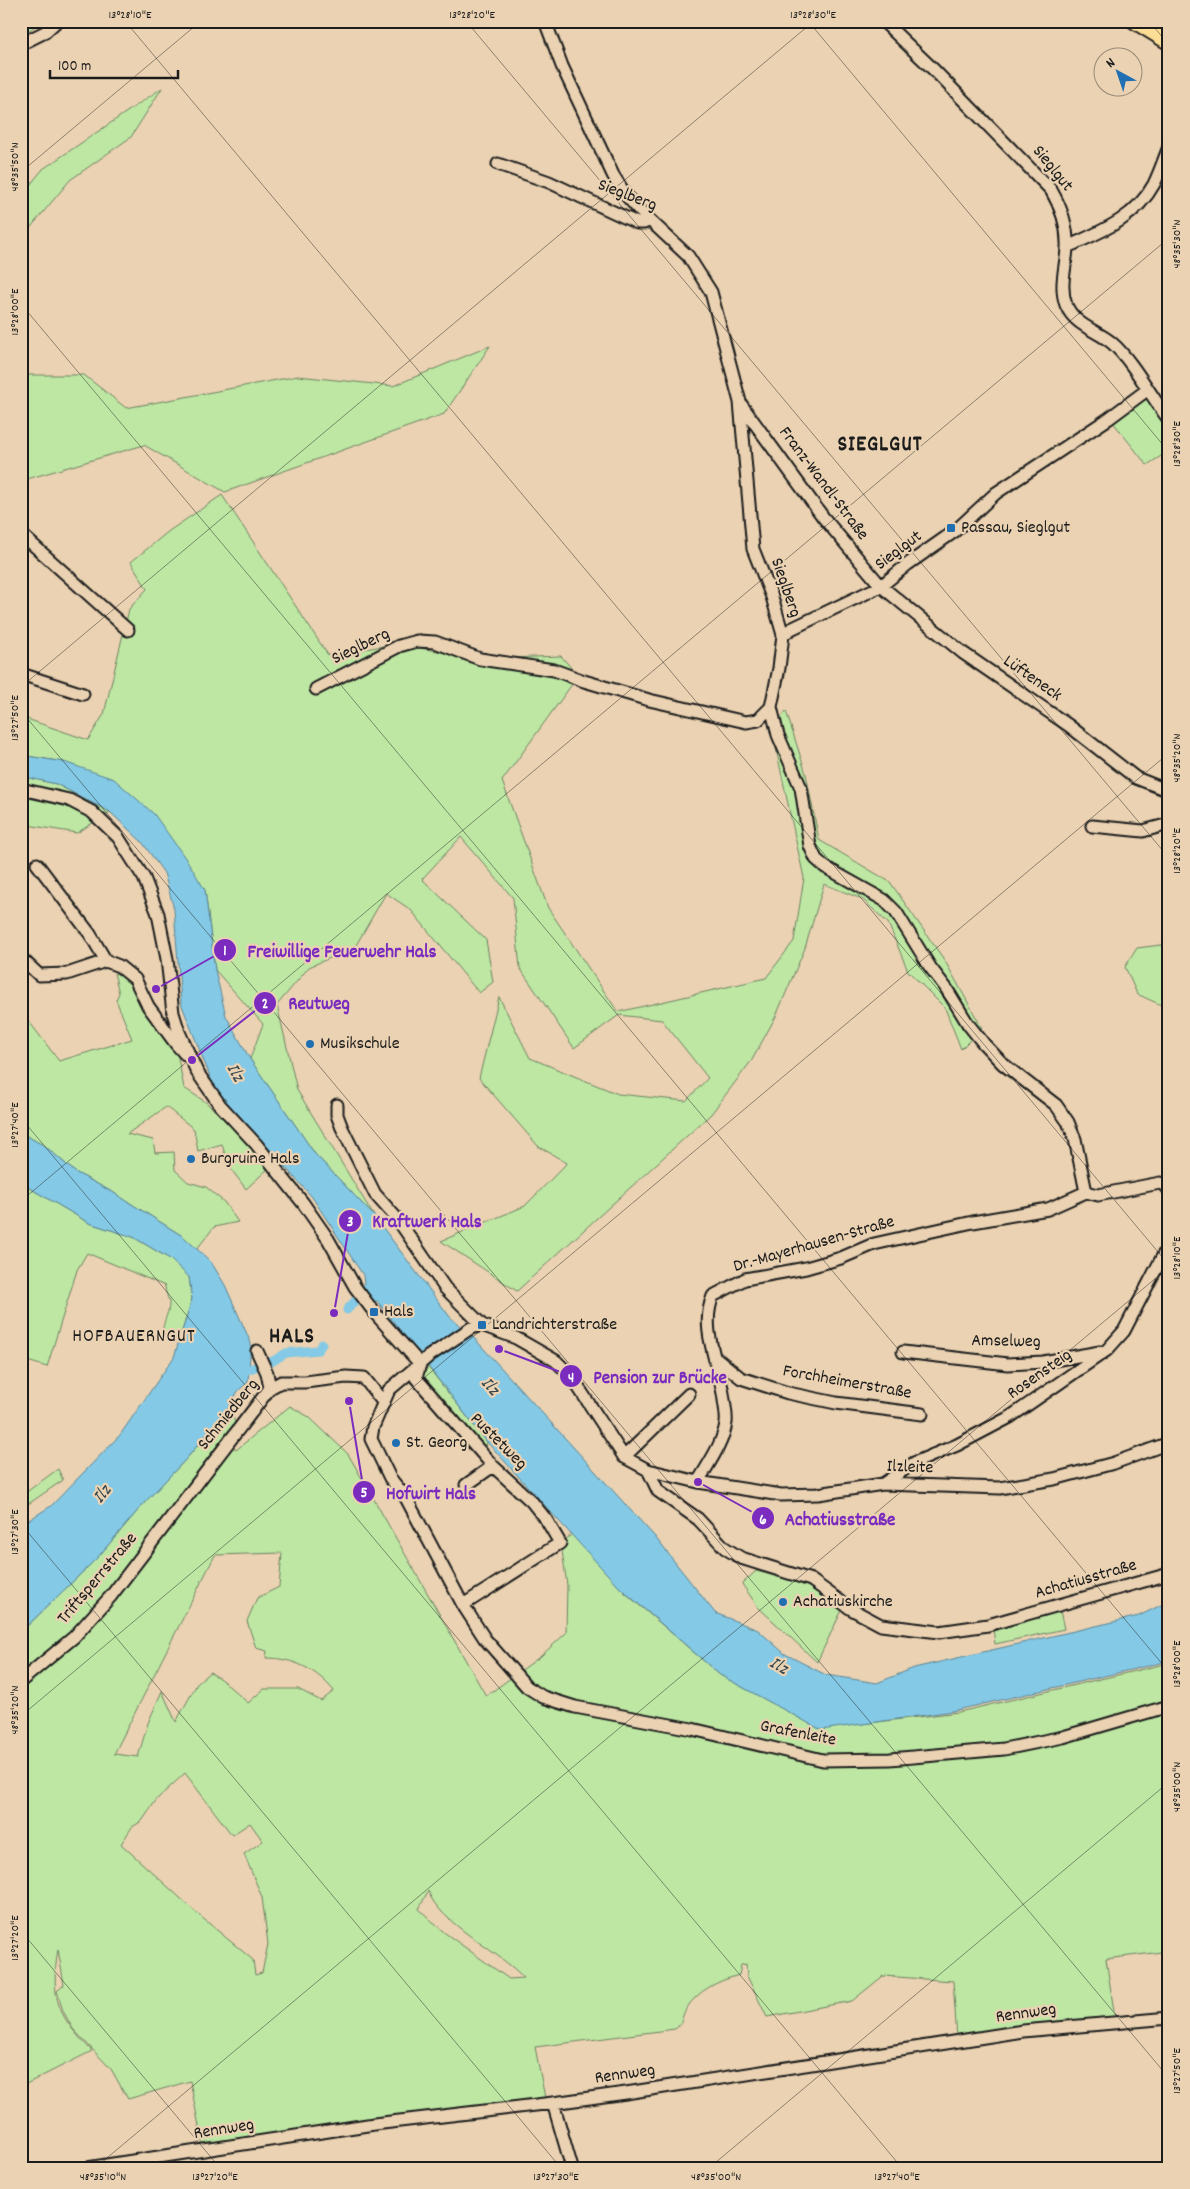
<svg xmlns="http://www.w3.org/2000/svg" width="1190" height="2189" viewBox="0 0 1190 2189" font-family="Dekko,sans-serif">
  <rect width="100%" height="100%" fill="#ead2b2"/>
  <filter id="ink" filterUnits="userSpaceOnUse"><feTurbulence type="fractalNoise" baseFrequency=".02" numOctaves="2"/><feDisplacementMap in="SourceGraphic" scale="10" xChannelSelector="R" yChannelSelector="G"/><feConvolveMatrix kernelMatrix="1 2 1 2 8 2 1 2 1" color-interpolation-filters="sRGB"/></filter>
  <g filter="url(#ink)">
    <path fill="#bde7a3" stroke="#6c8260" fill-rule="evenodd" d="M 21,21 L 42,21 L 21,36 Z
      M 162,88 L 131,137 L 70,180 L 21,239 L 21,196 L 43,169 Z
      M 490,346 L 444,414 L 225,492 L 144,445 L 27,479 L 21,488 L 21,375 L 84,375 L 126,408 L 298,376 L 393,386 Z
      M 1144,398 L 1149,400 L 1169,428 L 1169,451 L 1147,465 L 1112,421 Z
      M 222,495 L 328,655 L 396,644 L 483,659 L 561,656 L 578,676 L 502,781 L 548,908 L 618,1012 L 766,978 L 794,941 L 804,878 L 772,730 L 786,711 L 806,774 L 819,840 L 890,882 L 945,961 L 982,1028 L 961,1049 L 945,1008 L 908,971 L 888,923 L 862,899 L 824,884 L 805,948 L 776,1016 L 752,1060 L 711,1114 L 517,1291 L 441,1241 L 525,1206 L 567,1163 L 538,1146 L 479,1078 L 499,997 L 530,1058 L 618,1094 L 686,1101 L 708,1078 L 662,1020 L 619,1015 L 574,1048 L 520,968 L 513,898 L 461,837 L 422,879 L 486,940 L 493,982 L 479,993 L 411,910 L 386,893 L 355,947 L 309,967 L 277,1005 L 297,1090 L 374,1216 L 315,1154 L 250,1059 L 263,1024 L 215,970 L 205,890 L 64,762 L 21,755 L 21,717 L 88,740 L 104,714 L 129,609 L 147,589 L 131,562 L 169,531 Z
      M 21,776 L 56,784 L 110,812 L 77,833 L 21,824 Z
      M 1169,944 L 1169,1005 L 1159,1004 L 1137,994 L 1125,967 L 1137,948 Z
      M 114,973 L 130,977 L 177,1053 L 184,1088 L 207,1103 L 271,1166 L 246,1189 L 228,1165 L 222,1144 L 198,1151 L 194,1129 L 166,1107 L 127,1134 L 153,1140 L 155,1153 L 174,1152 L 175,1170 L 188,1182 L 206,1187 L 224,1202 L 238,1222 L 214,1227 L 196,1250 L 184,1237 L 114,1193 L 75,1172 L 45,1146 L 21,1133 L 21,1011 L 59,1061 L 132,1039 L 116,1000 L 119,993 Z
      M 21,1183 L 89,1223 L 133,1237 L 170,1259 L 180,1268 L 189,1276 L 192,1299 L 179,1341 L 168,1340 C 156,1328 170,1317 169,1302 C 168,1297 165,1292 165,1286 L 87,1253 L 77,1270 L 47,1367 L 21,1359 Z
      M 428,1367 L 487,1442 L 485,1456 L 422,1376 Z
      M 290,1406 L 309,1417 L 348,1454 L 486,1696 L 541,1656 L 566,1633 L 567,1585 L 561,1544 L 573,1533 L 624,1592 L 720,1675 L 820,1729 L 959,1712 L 1169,1663 L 1169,1951 L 1106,1959 L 1115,2018 L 957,2039 L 953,1981 L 883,1976 L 852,2001 L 767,2017 L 747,1976 L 746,1964 L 741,1965 L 739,1975 C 718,1981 698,1990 686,2009 C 682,2015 682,2025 675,2029 L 535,2047 L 545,2098 L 203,2146 L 190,2081 L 128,2099 L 111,2069 L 73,2029 L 63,2011 L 57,1991 L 64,1985 L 58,1949 C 50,2000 58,2016 92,2051 L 24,2085 L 21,2081 L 21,1632 L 98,1557 L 146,1501 L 187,1458 L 229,1407 L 236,1425 L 225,1438 L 236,1450 ZM 282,1553 L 279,1587 L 257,1598 L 247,1621 L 256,1648 L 267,1651 L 266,1658 C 294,1658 317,1670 334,1691 L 321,1701 L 298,1689 L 264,1689 L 248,1703 L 223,1681 L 210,1672 L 198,1682 L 176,1722 L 162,1691 L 148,1723 L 138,1757 L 114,1754 L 215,1555 ZM 185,1773 L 232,1835 L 250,1823 L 263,1841 L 244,1854 L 262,1897 L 268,1944 L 262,1973 L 255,1975 L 253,1960 L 200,1916 L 121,1844 L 132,1827 L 142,1821 L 157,1799 ZM 428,1891 C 440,1924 499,1951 524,1978 L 509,1979 L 445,1933 L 419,1909 Z
      M 58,1469 L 63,1480 L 21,1509 L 21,1496 Z
      M 756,1571 L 804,1584 L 842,1610 L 817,1662 L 758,1607 L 742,1584 Z
      M 1060,1611 L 1064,1629 L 995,1644 L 993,1628 Z"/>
    <path fill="#84c9e5" stroke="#5a8495" d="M 21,755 L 64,762 L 114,779 L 154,814 L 188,862 L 205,890 L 215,970 L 226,1016 L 250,1059 L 315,1154 L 374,1216 L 450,1317 L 473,1337 L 655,1537 L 715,1613 L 758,1630 L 785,1654 L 826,1675 L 877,1683 L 914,1668 L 1139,1616 L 1169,1601 L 1169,1661 L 953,1711 L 821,1730 L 720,1675 L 619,1587 L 487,1442 L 377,1301 L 368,1302 L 359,1290 L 364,1284 L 363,1275 L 312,1197 L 215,1089 L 181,1003 L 174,909 L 164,873 L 142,842 L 110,812 L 56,784 L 21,776 Z
      M 21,1133 L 45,1146 L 75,1172 L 114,1193 L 184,1237 L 211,1262 L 225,1285 L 251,1343 L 248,1382 L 238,1391 L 229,1407 L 187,1458 L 146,1501 L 98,1557 L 21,1632 L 21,1525 L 51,1506 L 120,1435 L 174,1357 L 192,1299 L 189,1277 L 170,1259 L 133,1237 L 89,1223 L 21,1183 Z"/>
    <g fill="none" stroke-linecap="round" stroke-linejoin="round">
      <path stroke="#84c9e5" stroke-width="9" d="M 347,1310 L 355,1301 L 366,1295
        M 238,1373 L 273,1361 L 286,1353 L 318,1350 L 322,1344"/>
      <defs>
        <path id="minor" d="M 883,21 L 934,70 L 1051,190 C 1061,207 1068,228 1067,248 C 1066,267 1059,286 1066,305 C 1075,326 1096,330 1112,343 C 1131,359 1153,399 1169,420
          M 21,44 L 45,32 L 57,21
          M 498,164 L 549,182 L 637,223 L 644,223 L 649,220
          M 1067,247 C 1102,231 1135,219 1154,184 C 1160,172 1164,159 1169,147
          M 740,403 L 823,517 L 881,586 L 963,653 L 1068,725 L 1136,778 L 1169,791
          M 21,534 L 128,630
          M 783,635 L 791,629 L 881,586 L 908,564 L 955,531 L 996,493 L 1108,419 L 1147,390
          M 21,674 L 83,694
          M 316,689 L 399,646 L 417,641 L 435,642 L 480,659 L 554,670 L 584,681 L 649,700 L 746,722 L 758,720 L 771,707 L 779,668 L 783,635 L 772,597 L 753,549 L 740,402 L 711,292 L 688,256 L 640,211 L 625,194 L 613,175 L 562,66 L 545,21
          M 771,707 L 778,735 L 801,788 L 810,846 L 816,859 L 825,867 L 884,900 L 896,912 L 930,967 L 946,988 L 968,1024 L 984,1044 L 1003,1064 L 1056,1105 L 1068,1122 L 1075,1139 L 1086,1192
          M 21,789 L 69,800 L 92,812 L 118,837 L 144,878 L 158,914 L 167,959 L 173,1013 L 179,1032 L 197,1072 L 220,1105 L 256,1144 L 303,1203 L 328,1239 L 355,1287 L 374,1312 L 420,1364
          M 1092,826 L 1143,831 L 1169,824
          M 37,864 L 90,934 L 106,961
          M 21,958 L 39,975 L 67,974 L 106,961 L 119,966 L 135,979 L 148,1006 L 176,1044 L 185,1054
          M 337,1105 L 337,1115 L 342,1128 L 375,1194 L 398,1220 L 445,1288 L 482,1325 L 516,1338 L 556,1361 L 571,1376 L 624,1457 L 648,1470 L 698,1482 L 781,1495 L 818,1494 L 883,1484 L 1000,1488 L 1054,1479 L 1114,1463 L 1169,1443
          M 1086,1192 L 1098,1195 L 1160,1183 L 1165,1185 L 1169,1190
          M 482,1325 L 471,1328 L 429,1356 L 389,1390 L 373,1427 L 371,1439 L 390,1478 L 406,1498 L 463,1605 L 485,1639 L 527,1687 L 543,1697 L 575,1707 L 692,1729 L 823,1760 L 890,1759 L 1004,1749 L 1063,1737 L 1169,1706
          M 257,1351 L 267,1373 L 270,1388
          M 903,1352 L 1008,1364 L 1043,1362 L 1100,1352
          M 715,1357 L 741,1378 L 788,1393 L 836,1403 L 922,1414
          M 420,1364 L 416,1378 L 493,1466 L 532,1502 L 547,1521 L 560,1543 L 463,1605
          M 624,1457 L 689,1394
          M 648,1470 L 658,1491 L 698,1519 L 725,1548 L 741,1558 L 811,1580 L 851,1609 L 881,1625 L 939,1632 L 988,1625 L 1169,1574
          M 698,1482 C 708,1464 723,1444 726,1423 C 727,1416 725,1408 724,1400 C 720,1365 699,1330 713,1296 L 745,1279 L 806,1268 L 841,1258 L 874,1244 L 973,1222 L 1048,1209 L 1086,1192
          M 883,1484 L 914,1463 L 957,1445 L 1010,1417 L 1107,1350 L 1124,1331 L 1169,1244
          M 466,1485 L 493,1466
          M 21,1681 L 74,1637 L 111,1596 L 270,1388 L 281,1382 L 305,1382 L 346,1377 L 364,1378 L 383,1402
          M 553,2103 L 572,2168
          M 87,2168 L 374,2124 L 553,2103 L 626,2093 L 1023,2031 L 1169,2018"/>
        <path id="major" d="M 1135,21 L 1169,42"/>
      </defs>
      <use href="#minor" stroke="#1c1c1c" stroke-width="15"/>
      <use href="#major" stroke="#1c1c1c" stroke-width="19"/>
      <use href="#minor" stroke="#ead2b2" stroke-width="11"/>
      <use href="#major" stroke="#fdde96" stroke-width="15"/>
    </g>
  </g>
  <path fill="none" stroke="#1c1c1c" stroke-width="1" stroke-opacity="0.45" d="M 125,21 L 1169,1265M 466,21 L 1169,858M 808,21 L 1169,452M 1149,21 L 1169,45M 21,172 L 201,21M 21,304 L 1169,1672M 21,687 L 814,21M 21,711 L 1169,2078M 21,1118 L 902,2168M 21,1201 L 1169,238M 21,1524 L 561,2168M 21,1716 L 1169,753M 21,1931 L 220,2168M 95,2168 L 1169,1267M 709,2168 L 1169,1782"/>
  <g fill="#1f6fb2" stroke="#ead2b2" stroke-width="2">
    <rect x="946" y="523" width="10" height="10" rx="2.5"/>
    <circle cx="310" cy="1044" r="5"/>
    <circle cx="191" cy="1159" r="5"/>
    <rect x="369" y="1307" width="10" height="10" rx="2.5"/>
    <rect x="477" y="1320" width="10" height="10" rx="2.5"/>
    <circle cx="396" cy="1443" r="5"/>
    <circle cx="783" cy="1602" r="5"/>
  </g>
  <g text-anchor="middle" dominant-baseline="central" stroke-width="4.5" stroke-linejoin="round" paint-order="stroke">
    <g font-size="18" fill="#1c1c1c" stroke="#ead2b2">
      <text transform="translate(1052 169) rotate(51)">Sieglgut</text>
      <text transform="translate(627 196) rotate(21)">Sieglberg</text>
      <text transform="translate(823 484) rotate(53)">Franz-Wandl-Straße</text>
      <text transform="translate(899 551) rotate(-37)">Sieglgut</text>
      <text transform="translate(785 588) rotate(71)">Sieglberg</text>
      <text transform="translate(361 647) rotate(-26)">Sieglberg</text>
      <text transform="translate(1032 679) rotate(35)">Lüfteneck</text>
      <text transform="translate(814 1245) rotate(-16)">Dr.-Mayerhausen-Straße</text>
      <text transform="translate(1006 1342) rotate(1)">Amselweg</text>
      <text transform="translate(1040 1375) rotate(-35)">Rosensteig</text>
      <text transform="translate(847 1383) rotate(10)">Forchheimerstraße</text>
      <text transform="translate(229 1415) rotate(-51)">Schmiedberg</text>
      <text transform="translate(498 1442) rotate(45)">Pustetweg</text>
      <text transform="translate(910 1468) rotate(2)">Ilzleite</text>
      <text transform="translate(98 1579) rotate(-50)">Triftsperrstraße</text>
      <text transform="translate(1086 1580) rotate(-16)">Achatiusstraße</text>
      <text transform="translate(798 1734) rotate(11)">Grafenleite</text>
      <text transform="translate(1026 2014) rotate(-8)">Rennweg</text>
      <text transform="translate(625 2075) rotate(-8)">Rennweg</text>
      <text transform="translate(224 2130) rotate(-9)">Rennweg</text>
    </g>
    <g font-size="18" fill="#1c1c1c" stroke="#ead2b2" text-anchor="start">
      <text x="961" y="528">Passau, Sieglgut</text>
      <text x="320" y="1044">Musikschule</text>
      <text x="201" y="1159">Burgruine Hals</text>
      <text x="384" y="1312">Hals</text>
      <text x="492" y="1325">Landrichterstraße</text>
      <text x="406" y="1443">St. Georg</text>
      <text x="793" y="1602">Achatiuskirche</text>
    </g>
    <g font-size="19" font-style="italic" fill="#36474e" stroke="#ead2b2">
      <text transform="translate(234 1073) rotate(61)">Ilz</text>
      <text transform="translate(489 1387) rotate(49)">Ilz</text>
      <text transform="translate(103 1495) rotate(-51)">Ilz</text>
      <text transform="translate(778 1667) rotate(30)">Ilz</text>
    </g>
    <g font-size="19" letter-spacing="1" fill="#1c1c1c" stroke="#ead2b2">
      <text x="134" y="1337">HOFBAUERNGUT</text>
    </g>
    <g font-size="22" font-weight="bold" letter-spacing="1" fill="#1c1c1c" stroke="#ead2b2">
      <text x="880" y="445">SIEGLGUT</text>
      <text x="292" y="1337">HALS</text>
    </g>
  </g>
  <path fill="none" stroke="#7b2cbf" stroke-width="2" d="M156 989L225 950M192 1060L265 1003M334 1313L350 1221M499 1349L571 1376M349 1401L364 1492M698 1482L763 1518"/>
  <g fill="#7b2cbf" stroke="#ead2b2" stroke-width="2">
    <circle cx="156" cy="989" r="5"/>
    <circle cx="192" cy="1060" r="5"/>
    <circle cx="334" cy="1313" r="5"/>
    <circle cx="499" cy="1349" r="5"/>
    <circle cx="349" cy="1401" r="5"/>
    <circle cx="698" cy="1482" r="5"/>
    <circle cx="225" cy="950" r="12"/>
    <circle cx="265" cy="1003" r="12"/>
    <circle cx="350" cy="1221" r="12"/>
    <circle cx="571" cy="1376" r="12"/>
    <circle cx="364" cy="1492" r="12"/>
    <circle cx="763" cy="1518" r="12"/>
  </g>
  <g font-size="15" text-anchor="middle" font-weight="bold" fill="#fff">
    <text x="225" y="955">1</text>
    <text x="265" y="1008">2</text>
    <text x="350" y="1226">3</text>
    <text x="571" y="1382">4</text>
    <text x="364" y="1497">5</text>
    <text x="763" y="1524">6</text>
  </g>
  <g font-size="19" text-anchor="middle" font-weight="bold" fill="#7b2cbf" stroke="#ead2b2" stroke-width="4.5" stroke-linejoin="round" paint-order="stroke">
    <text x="342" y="957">Freiwillige Feuerwehr Hals</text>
    <text x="319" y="1009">Reutweg</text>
    <text x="427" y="1227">Kraftwerk Hals</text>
    <text x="660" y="1383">Pension zur Brücke</text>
    <text x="431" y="1499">Hofwirt Hals</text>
    <text x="840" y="1525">Achatiusstraße</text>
  </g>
  <rect width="1190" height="2189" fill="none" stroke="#ead2b2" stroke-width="55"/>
  <g transform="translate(1118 72) rotate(320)"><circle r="24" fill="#ead2b2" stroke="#988976"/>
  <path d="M0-4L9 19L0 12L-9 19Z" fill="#1f6fb2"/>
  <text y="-8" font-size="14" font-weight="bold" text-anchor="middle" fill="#1c1c1c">N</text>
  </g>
  <path d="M50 70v8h128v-8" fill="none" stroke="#1c1c1c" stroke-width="2.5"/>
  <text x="58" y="70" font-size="15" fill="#1c1c1c" stroke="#ead2b2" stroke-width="4" paint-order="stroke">100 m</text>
  <rect x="28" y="28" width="1134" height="2134" fill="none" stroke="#1c1c1c" stroke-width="2"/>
  <g font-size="12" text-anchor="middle" fill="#1c1c1c">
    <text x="130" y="18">13°28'10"E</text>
    <text x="472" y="18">13°28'20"E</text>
    <text x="813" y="18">13°28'30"E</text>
    <text transform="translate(14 167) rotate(-90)" y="4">48°35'50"N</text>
    <text transform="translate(1176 244) rotate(-90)" y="4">48°35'30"N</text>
    <text transform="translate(14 312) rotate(-90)" y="4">13°28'00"E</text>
    <text transform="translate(1176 444) rotate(-90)" y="4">13°28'30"E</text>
    <text transform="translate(14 718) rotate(-90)" y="4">13°27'50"E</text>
    <text transform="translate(1176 758) rotate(-90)" y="4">48°35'20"N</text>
    <text transform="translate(1176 851) rotate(-90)" y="4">13°28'20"E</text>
    <text transform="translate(14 1125) rotate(-90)" y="4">13°27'40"E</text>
    <text transform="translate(1176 1258) rotate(-90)" y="4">13°28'10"E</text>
    <text transform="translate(14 1532) rotate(-90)" y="4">13°27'30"E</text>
    <text transform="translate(1176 1664) rotate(-90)" y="4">13°28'00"E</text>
    <text transform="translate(14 1710) rotate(-90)" y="4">48°35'20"N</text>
    <text transform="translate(1176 1787) rotate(-90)" y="4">48°35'00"N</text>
    <text transform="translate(14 1938) rotate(-90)" y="4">13°27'20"E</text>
    <text transform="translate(1176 2071) rotate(-90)" y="4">13°27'50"E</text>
    <text x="103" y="2180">48°35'10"N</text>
    <text x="215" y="2180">13°27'20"E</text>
    <text x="556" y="2180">13°27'30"E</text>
    <text x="716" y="2180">48°35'00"N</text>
    <text x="897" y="2180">13°27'40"E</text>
  </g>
</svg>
